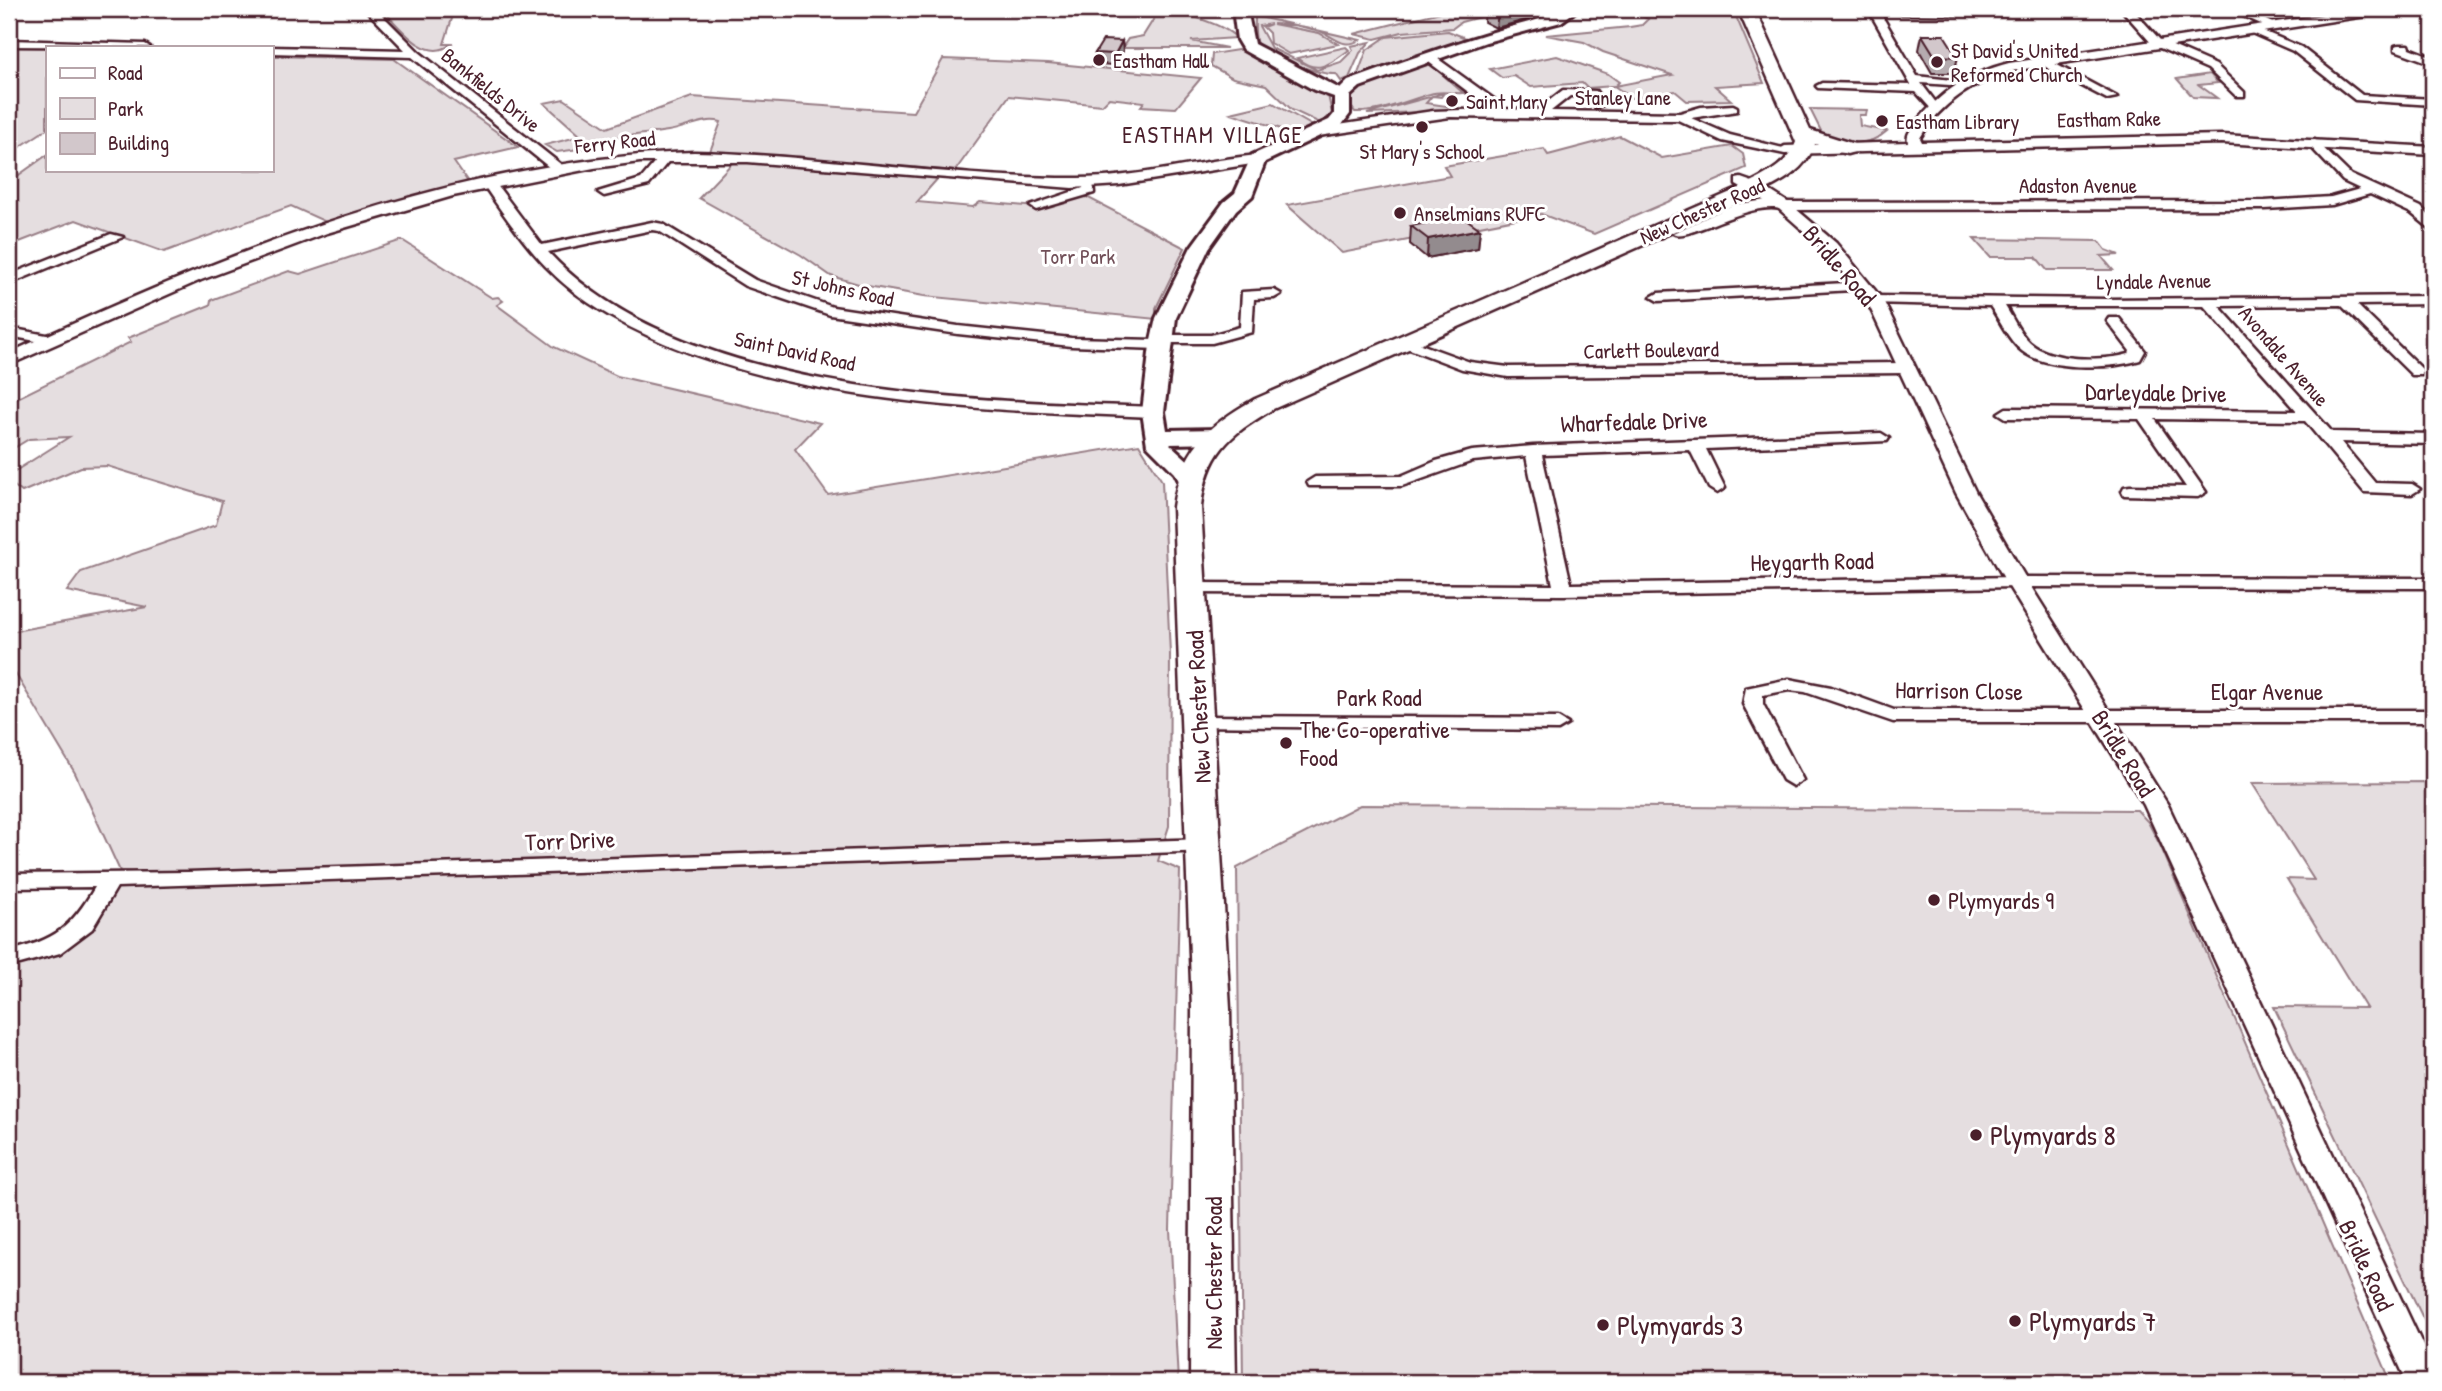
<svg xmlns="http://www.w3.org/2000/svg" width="2442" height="1391" viewBox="0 0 2442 1391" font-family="'Patrick Hand',sans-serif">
  <rect width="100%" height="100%" fill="#fff"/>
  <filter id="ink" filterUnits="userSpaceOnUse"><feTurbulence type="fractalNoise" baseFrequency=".0143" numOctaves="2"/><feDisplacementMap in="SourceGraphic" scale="14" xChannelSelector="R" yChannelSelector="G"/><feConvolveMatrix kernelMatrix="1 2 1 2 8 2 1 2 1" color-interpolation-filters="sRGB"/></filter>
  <g filter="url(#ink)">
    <path fill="#e5dee0" stroke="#987e86" stroke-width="2" d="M 382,9 L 455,9 L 444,44 L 451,44 C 426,65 398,25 382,9 Z
      M 1149,9 C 1172,9 1221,22 1237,38 L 1191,41 L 1227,48 L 1122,48 L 1128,39 L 1143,36 L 1158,12 Z
      M 1452,9 L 1480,9 L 1491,14 L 1461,22 L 1453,28 L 1402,32 L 1375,39 L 1354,34 Z
      M 1627,9 L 1733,9 L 1764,83 L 1715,86 L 1731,100 L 1687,101 L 1675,91 L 1632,98 L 1614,86 L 1587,88 L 1582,83 L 1531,87 L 1514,76 L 1502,78 L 1490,69 L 1557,56 L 1608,74 L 1619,82 L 1615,86 L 1672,75 L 1603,52 L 1584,42 L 1546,35 L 1630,27 L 1642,25 L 1648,19 Z
      M 1255,16 L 1360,40 C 1344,49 1337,39 1324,33 C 1311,26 1287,24 1273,24 L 1319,33 L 1338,44 L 1289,54 L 1270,43 L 1269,33 L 1263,27 L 1271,24 L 1259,26 L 1271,48 L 1317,70 L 1341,62 L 1353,50 L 1351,46 L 1370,42 L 1360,53 L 1349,78 L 1341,81 L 1336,74 C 1322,75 1264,57 1257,44 C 1254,37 1255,24 1255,16 Z
      M 1448,31 L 1466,38 L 1356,79 L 1367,50 L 1386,37 Z
      M 9,44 L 104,47 L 47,47 L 47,129 L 9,154 Z
      M 1346,47 L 1349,50 C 1331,63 1318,76 1297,58 Z
      M 1244,49 L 1328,95 L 1332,114 L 1320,123 L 1292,110 L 1266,85 L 1233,78 L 1211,66 L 1212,54 Z
      M 271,56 L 394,59 L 518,147 L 454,162 L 468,182 L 457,186 L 326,222 L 291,206 L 164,252 L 76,220 L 9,246 L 9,182 L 47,155 L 47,170 L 271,170 Z
      M 943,59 L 1048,63 L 1201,78 L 1176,108 L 1141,106 L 1144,102 L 1109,98 L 1102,105 L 1009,96 L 955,171 L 746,154 L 709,154 L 721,122 C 704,117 685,129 668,131 C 642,135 617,136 592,142 L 594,147 L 557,152 L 545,145 L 581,136 L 544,103 L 564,99 L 607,128 L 692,97 L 913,112 Z
      M 1421,64 L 1432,65 L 1463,93 C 1453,94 1442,90 1430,94 C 1406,101 1380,113 1355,112 L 1349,103 L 1352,92 L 1357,89 Z
      M 2210,74 L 2218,83 L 2199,85 L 2217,98 L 2193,97 L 2177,79 Z
      M 1459,86 L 1475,93 L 1489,105 L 1486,108 L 1474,110 L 1367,114 L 1444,93 L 1441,97 L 1432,96 L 1426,103 L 1466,109 L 1470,105 L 1480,106 L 1482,103 L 1470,98 Z
      M 1273,103 L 1311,125 L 1300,135 L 1231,113 Z
      M 1810,109 L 1867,110 L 1866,115 L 1859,115 L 1860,126 L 1887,131 C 1870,147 1845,144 1824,137 Z
      M 1620,136 L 1662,158 L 1732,146 L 1743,154 L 1746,168 L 1594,234 L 1541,214 L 1342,253 L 1287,205 L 1450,176 L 1444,166 L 1544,149 L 1548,155 Z
      M 734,161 L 939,177 L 917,202 L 973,207 L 980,202 L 1038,207 L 1083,195 L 1185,248 L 1156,308 L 1156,319 L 924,296 L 862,285 L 831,276 L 801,255 L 699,198 Z
      M 1974,239 L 2099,241 L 2106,250 L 2119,255 L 2101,256 L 2113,270 L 2047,270 L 2036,257 L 1990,257 Z
      M 402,240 L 492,298 L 498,297 L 503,301 L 497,305 L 554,347 L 617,376 L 820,423 L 795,449 L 828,495 L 1139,444 L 1162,481 L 1170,654 L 1169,826 L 1158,861 L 1180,870 L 1170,1229 L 1178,1382 L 9,1382 L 9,960 L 52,948 L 110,881 L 194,878 L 120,871 L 75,773 L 9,663 L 9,632 L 147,607 L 67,591 L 81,572 L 216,525 L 222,501 L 107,466 L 81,467 L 22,492 L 9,482 L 9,475 L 69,437 L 29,439 L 9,451 L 9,402 L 131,342 L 128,338 L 210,305 L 211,300 L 289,271 L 300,274 Z
      M 2433,782 L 2433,1339 L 2274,1007 L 2366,1008 L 2287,879 L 2314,880 L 2252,783 Z
      M 1360,805 L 2137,810 L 2148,822 L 2161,847 L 2391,1382 L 1243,1382 L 1237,868 Z"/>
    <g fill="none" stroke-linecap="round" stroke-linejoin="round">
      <path stroke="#91787e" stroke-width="3.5" d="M 9,182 L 15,178
        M 9,196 L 13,193"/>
      <defs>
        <path id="minor" d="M 365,9 L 376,9 L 419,52 L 563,166 L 563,172 L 555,172 L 412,57 L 271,53 L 271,47 L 405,50 Z
          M 1868,9 L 1878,9 L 1917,76 L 1960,81 L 1964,82 L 1964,86 L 1921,83 L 1940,108 L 1934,112 L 1916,92 L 1818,88 L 1816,86 L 1822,83 L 1911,85 Z
          M 1905,9 L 2005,9 L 2010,12 L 2005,15 L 1901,14 L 1901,10 Z
          M 2121,9 L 2132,9 L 2161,41 L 2216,65 L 2244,92 L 2244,96 L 2236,96 L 2208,69 L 2153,45 Z
          M 2227,9 L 2241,9 L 2277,25 L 2268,27 Z
          M 2416,9 L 2433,10 L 2433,16 L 2417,11 Z
          M 2251,26 L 2301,47 L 2362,95 L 2433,99 L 2433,105 L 2355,100 L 2293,51 L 2247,31 L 2247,27 Z
          M 9,40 L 145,44 L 150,47 L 9,46 Z
          M 2399,45 L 2409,45 L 2410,48 L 2433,57 L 2433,64 L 2395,50 L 2395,46 Z
          M 1426,56 L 1434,56 L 1498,102 L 1503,109 L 1537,110 L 1563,90 L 1596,91 L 1605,105 L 1595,107 L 1588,96 L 1570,96 L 1551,111 L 1680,113 L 1701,107 L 1733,105 L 1737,107 L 1737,111 L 1691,118 L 1730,135 L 1791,150 L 1785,154 L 1722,141 L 1678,120 L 1668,120 L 1450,117 L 1318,136 L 1312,132 L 1318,128 L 1433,111 L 1491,109 L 1426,60 Z
          M 2038,59 L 2046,59 L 2117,97 L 2107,99 L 2038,63 Z
          M 2315,140 L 2351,175 L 2421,207 L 2433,220 L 2433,231 L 2411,213 L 2370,194 L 2332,205 L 2265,209 L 1784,210 C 1752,198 1686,243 1673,233 L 1733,205 L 1779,198 L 1785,202 L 2265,201 L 2331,197 L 2360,189 L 2343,181 L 2311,147 L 2311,141 Z
          M 662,154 L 672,157 L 649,185 L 604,196 L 598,192 L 641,179 Z
          M 1085,180 L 1093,180 L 1094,193 L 1036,210 L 1030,206 L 1083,188 Z
          M 486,184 L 496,184 L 542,245 L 652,222 L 663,224 L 755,280 L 833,307 L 958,326 L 1071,338 L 1155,340 L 1156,336 L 1161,335 L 1211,335 L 1240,327 L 1242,292 L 1274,290 L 1281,294 L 1274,298 L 1254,299 L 1252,332 L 1212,343 L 1166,343 L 1165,348 L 1160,349 L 1071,346 L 958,334 L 830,315 L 745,286 L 659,231 L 652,230 L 548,252 C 679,395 971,401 1153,407 L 1161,412 L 1153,417 C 977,410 739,403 589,303 C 543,272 515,231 485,187 Z
          M 111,234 L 123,237 L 9,284 L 9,275 Z
          M 1865,282 L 1872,286 L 1870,289 L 1658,301 L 1651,297 L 1658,293 Z
          M 1875,296 L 2106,299 L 2433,296 L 2433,304 L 2357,305 L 2422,369 L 2422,375 L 2412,375 L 2341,305 L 2219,306 L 2332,432 L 2433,434 L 2433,444 L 2341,442 L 2375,483 L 2412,484 L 2420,489 L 2412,494 L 2364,492 L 2305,421 L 2155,419 L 2206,492 L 2198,497 L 2124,495 L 2122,491 L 2124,487 L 2130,486 L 2186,487 L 2139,419 L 2006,418 L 1998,413 L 2006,408 L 2297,411 L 2204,306 L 2005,306 C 2013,318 2019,333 2030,343 C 2052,362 2103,361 2129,354 L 2130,351 L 2107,321 L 2109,318 L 2119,318 L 2145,351 L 2140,360 C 2111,369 2048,371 2022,351 C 2008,340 2000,320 1990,306 L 1870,303 L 1868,300 Z
          M 9,328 L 52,336 L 59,340 L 52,344 L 9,336 Z
          M 1404,338 L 1470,362 L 1508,367 L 1904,363 L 1912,368 L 1904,373 L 1508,377 L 1462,369 L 1399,345 L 1399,339 Z
          M 1881,433 L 1889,438 L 1887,441 L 1706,449 L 1725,488 L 1717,493 L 1709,488 L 1690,450 L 1542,455 L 1571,584 L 2017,577 L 2433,578 L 2433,588 L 2017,587 L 1563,595 L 1192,593 L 1183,588 L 1192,583 L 1553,585 L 1526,456 L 1473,461 L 1402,486 L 1309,486 L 1307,482 L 1315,477 L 1401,476 L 1436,461 L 1472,451 L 1533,446 Z
          M 1789,679 L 1831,687 L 1894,710 L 2433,710 L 2433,722 L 1893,722 L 1805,692 L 1789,690 L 1763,695 L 1763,704 L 1803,780 L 1793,786 L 1783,780 L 1743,704 L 1746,688 Z
          M 1199,716 L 1558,718 L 1568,724 L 1558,730 L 1192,726 L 1189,722 L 1192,718 Z
          M 1205,839 L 1216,846 L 1212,851 L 117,887 L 92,929 L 60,953 L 9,967 L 9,951 C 55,940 71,928 95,887 L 9,888 L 9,874 L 188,872 Z"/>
        <path id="tertiary" d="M 2362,9 L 2391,9 L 2385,13 L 2011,71 C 1973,83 1941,102 1920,138 L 1922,142 L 2222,135 L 2433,147 L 2433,155 L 2222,143 L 1785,154 L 1778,150 L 1785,146 L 1908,142 C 1906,134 1911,130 1916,123 C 1941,91 1970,73 2009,63 Z
          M 694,152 C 821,155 946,178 1073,178 C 1135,179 1196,161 1258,155 L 1265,159 L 1258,163 L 1119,185 L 1072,188 L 748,162 L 640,162 L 594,168 L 453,196 L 327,233 L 201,280 L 9,365 L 9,353 C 225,253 453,159 694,152 Z
          M 1741,178 L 1761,185 L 1789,203 L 1836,243 L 1883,300 L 1976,493 L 2028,582 L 2168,805 L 2433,1367 L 2433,1382 L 2407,1382 L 2144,805 L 2006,582 L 1956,493 L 1867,301 L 1824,249 L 1779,209 L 1736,185 L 1736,179 Z"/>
        <path id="secondary" d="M 1233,9 L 1247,9 L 1254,44 L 1340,89 L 1348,81 C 1410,59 1470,37 1533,21 C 1549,16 1561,8 1578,9 L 1561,22 L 1486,42 L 1360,87 L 1350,96 L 1350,114 L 1341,126 L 1265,162 L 1252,196 L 1236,210 L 1209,248 L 1176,318 L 1164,412 L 1167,430 L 1218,429 L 1229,436 L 1218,443 L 1170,444 L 1193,465 L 1200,480 L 1189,487 L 1181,485 L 1175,473 L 1147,445 L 1142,412 L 1150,345 L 1156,318 L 1191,247 L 1224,202 L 1235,193 L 1252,155 L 1329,120 L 1334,114 L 1334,97 L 1314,90 L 1243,50 L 1237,40 Z"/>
        <path id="trunk" d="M 1738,9 L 1755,9 L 1810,130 L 1854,144 L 1857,148 L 1854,152 L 1847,154 L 1815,144 C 1805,172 1779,183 1754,196 L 1273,409 C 1228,436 1207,453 1201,507 L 1230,1009 L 1236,1382 L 1190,1382 L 1192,1009 L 1173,507 C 1181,450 1207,426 1255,399 L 1740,188 C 1762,176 1787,167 1796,142 Z"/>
      </defs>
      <use href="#minor" stroke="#4a1f2b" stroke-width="5"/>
      <use href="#tertiary" stroke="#4a1f2b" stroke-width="5"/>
      <use href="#secondary" stroke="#4a1f2b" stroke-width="6"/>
      <use href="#trunk" stroke="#4a1f2b" stroke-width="5"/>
      <use href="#minor" fill="#fff" fill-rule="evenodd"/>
      <use href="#tertiary" fill="#fff" fill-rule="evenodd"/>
      <use href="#secondary" fill="#fff" fill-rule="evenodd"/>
      <use href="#trunk" fill="#fff" fill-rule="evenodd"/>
    </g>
    <path fill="#b5abaf" stroke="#4a1f2b" stroke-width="2" d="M 1485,9 L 1533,9 L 1533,18 L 1496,28 L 1484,22 Z
      M 1922,35 L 1958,57 L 1954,73 L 1932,73 L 1919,50 Z
      M 1122,41 L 1123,51 L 1115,65 L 1095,64 L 1095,53 Z
      M 1411,226 L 1480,229 L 1478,248 L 1427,258 L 1410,244 Z"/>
    <path fill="#938b8e" stroke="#4a1f2b" stroke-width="2" d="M 1513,9 L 1533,9 L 1533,18 L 1496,28 L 1498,13 Z
      M 1122,41 L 1123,51 L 1115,65 L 1115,54 Z
      M 1480,229 L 1478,248 L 1427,258 L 1428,239 Z"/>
    <path fill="#d2c7cb" stroke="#4a1f2b" stroke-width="2" d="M 1490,9 L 1513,9 L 1498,13 Z
      M 1922,35 L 1944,35 L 1958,57 L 1935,56 Z
      M 1103,40 L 1122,41 L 1115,54 L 1095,53 Z
      M 1462,216 L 1480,229 L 1428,239 L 1411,226 Z"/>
  </g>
  <g fill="#4a1f2b" stroke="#fff" stroke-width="2.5">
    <circle cx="1099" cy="60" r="7"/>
    <circle cx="1937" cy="62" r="7"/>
    <circle cx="1452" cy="101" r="7"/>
    <circle cx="1882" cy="121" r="7"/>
    <circle cx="1422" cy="127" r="7"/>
    <circle cx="1400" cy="213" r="7"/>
    <circle cx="1286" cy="743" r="7"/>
    <circle cx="1934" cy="900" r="7"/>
    <circle cx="1976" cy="1135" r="7"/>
    <circle cx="2015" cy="1321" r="7"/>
    <circle cx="1603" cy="1325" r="7"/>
  </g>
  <g text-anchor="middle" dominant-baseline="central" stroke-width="6" stroke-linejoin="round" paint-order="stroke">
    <g font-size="21" fill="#4a1f2b" stroke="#fff" text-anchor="start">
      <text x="1951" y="50">St David's United<tspan x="1951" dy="24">Reformed Church</tspan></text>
      <text x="1113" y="60">Eastham Hall</text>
      <text x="1466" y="101">Saint Mary</text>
      <text x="1896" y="121">Eastham Library</text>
      <text x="1422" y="151" text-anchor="middle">St Mary's School</text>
      <text x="1414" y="213">Anselmians RUFC</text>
    </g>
    <g font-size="21" fill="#4a1f2b" stroke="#fff">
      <text transform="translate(491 90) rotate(39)">Bankfields Drive</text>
      <text x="1623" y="97">Stanley Lane</text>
      <text transform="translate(2109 119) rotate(-1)">Eastham Rake</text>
      <text transform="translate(615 142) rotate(-6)">Ferry Road</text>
      <text x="2078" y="185">Adaston Avenue</text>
      <text transform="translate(1702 211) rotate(-24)">New Chester Road</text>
      <text transform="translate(2154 281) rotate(-1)">Lyndale Avenue</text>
      <text transform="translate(843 288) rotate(13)">St Johns Road</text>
      <text transform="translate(1651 350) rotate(-1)">Carlett Boulevard</text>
      <text transform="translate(795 351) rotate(12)">Saint David Road</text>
      <text transform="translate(2284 356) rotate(49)">Avondale Avenue</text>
    </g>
    <g font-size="21" fill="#714f58" stroke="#fff">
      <text x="1078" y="256">Torr Park</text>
    </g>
    <g font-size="23" letter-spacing="2" fill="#4a1f2b" stroke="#fff">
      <text x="1213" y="134">EASTHAM VILLAGE</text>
    </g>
    <g font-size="24" fill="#4a1f2b" stroke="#fff">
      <text transform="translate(1840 265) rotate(49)">Bridle Road</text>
      <text transform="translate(2156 392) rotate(1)">Darleydale Drive</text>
      <text transform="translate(1634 421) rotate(-2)">Wharfedale Drive</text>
      <text transform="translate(1812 561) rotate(-1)">Heygarth Road</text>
      <text transform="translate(1959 690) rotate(1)">Harrison Close</text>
      <text x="2267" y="691">Elgar Avenue</text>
      <text x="1379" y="697">Park Road</text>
      <text transform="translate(1198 707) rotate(-93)">New Chester Road</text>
      <text transform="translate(2124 753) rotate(58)">Bridle Road</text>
      <text transform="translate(570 840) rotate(-2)">Torr Drive</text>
      <text transform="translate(2367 1265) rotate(65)">Bridle Road</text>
      <text transform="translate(1213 1273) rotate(-90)">New Chester Road</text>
    </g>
    <g font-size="24" fill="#4a1f2b" stroke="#fff" text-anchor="start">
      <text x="1300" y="729">The Co-operative<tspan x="1300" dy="28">Food</tspan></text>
      <text x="1948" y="900">Plymyards 9</text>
    </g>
    <g font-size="28" fill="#4a1f2b" stroke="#fff" text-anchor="start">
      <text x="1990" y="1135">Plymyards 8</text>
      <text x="2029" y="1321">Plymyards 7</text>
      <text x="1617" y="1325">Plymyards 3</text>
    </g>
  </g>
  <rect width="2442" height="1391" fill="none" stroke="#fff" stroke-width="35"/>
  <rect x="18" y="18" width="2407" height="1356" fill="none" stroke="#4a1f2b" stroke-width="2.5" filter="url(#ink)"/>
  <rect x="46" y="46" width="228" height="126" fill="#ffffff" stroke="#b7a5aa" stroke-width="2"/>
  <rect x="60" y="68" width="35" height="10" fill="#ffffff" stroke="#b7a5aa" stroke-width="2"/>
  <text x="108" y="80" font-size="21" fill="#4a1f2b">Road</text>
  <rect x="60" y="98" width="35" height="21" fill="#e5dee0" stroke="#b7a5aa" stroke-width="2"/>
  <text x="108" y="116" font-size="21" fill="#4a1f2b">Park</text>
  <rect x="60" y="133" width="35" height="21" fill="#d2c7cb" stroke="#b7a5aa" stroke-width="2"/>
  <text x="108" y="150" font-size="21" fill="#4a1f2b">Building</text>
</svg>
